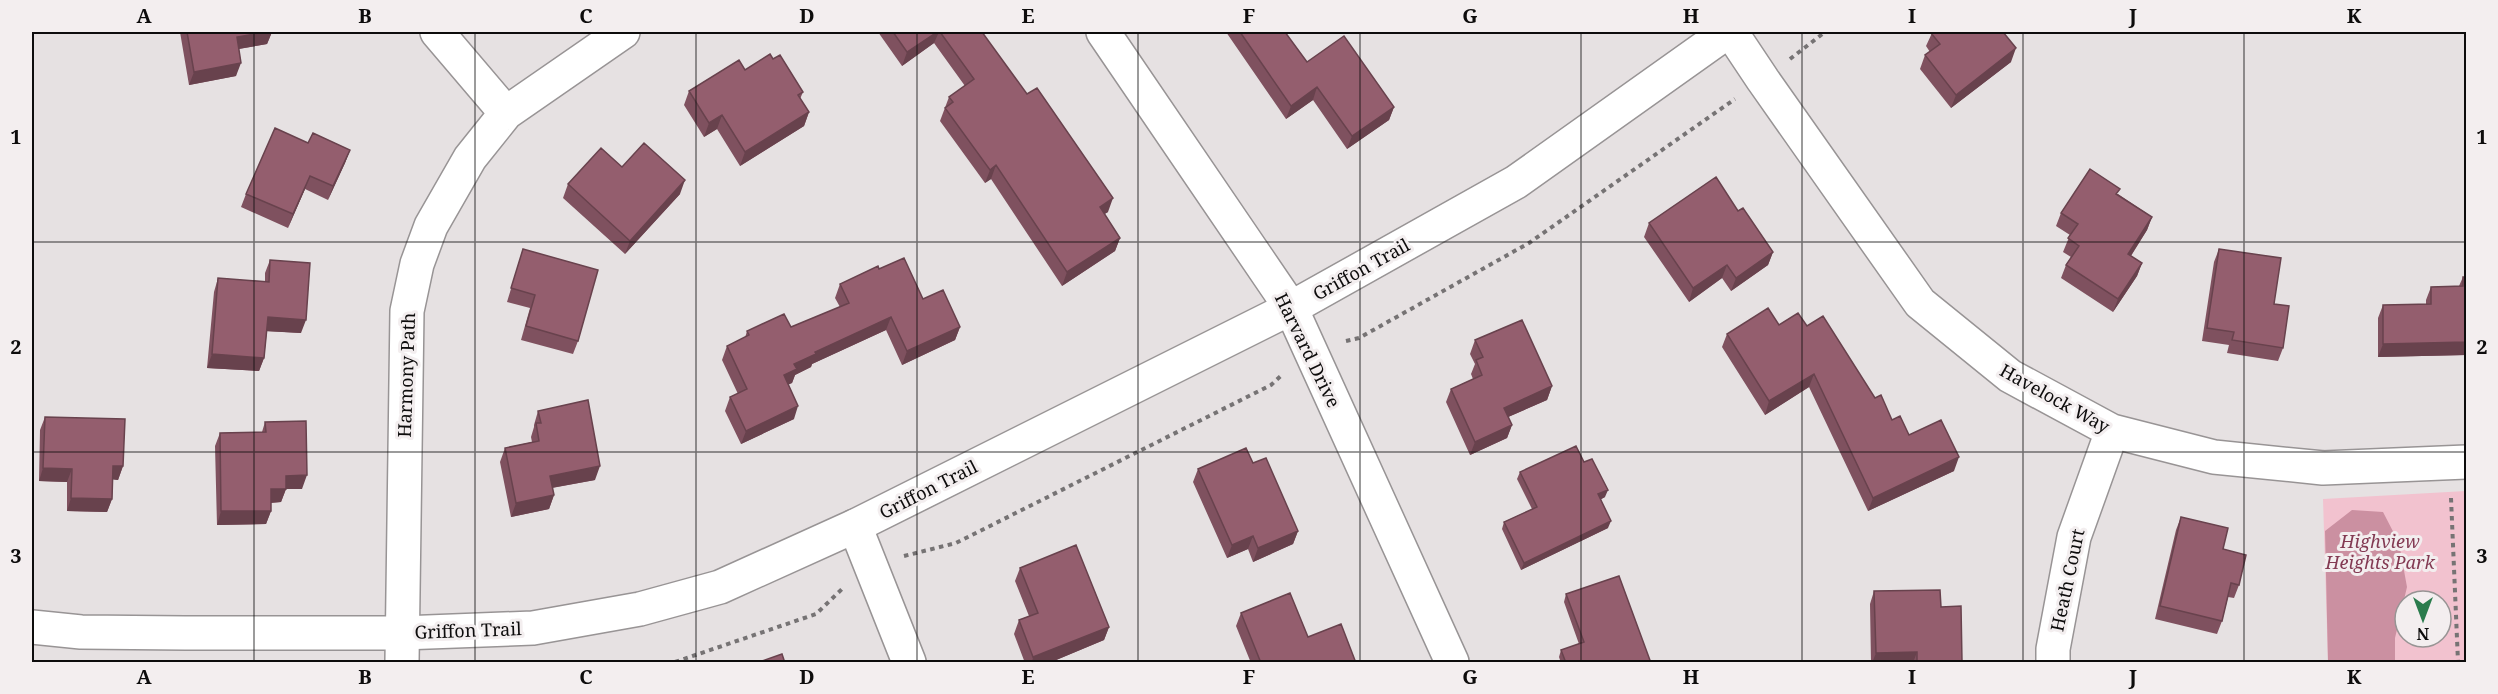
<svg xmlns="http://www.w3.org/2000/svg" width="2498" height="694" viewBox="0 0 2498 694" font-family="'Noto Serif',serif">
  <rect width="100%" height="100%" fill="#e6e1e2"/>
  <path fill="#f2c2cf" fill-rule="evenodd" d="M 2466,491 L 2466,662 L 2328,662 L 2323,499 ZM 2405,601 L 2441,601 L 2441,637 L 2405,637 Z"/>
  <path fill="#cb90a1" d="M 2352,510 L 2383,512 L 2399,543 L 2407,587 L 2395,638 L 2395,662 L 2328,662 L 2325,531 Z"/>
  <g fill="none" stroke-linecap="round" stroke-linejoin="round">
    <defs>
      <path id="minor" d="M 437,32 L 506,113
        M 1103,32 L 1291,308 L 1452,662
        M 1731,32 L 1763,80 L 1920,303 L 2010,376 L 2112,431 L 2214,457 L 2323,468 L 2466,462
        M 855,526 L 909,662
        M 402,662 L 407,311 L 417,264 L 431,226 L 470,158 L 506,113 L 623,32
        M 2053,662 L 2053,649 L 2074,537 L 2112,431"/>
      <path id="tertiary" d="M 32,627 L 81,632 L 185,633 L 402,633 L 533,628 L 640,609 L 720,587 L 855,526 L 1291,308 L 1516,182 L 1727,32"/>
    </defs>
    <use href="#minor" stroke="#989495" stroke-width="36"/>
    <use href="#tertiary" stroke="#989495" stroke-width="36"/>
    <path stroke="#767374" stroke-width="4" stroke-dasharray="4.5 4.5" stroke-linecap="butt" d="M 1790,59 L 1825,32
      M 1346,341 L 1359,338 L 1529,243 L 1735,99
      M 2451,498 L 2458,662
      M 904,556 L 956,543 L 1271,385 L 1283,374
      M 675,662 L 816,614 L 842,589"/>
    <use href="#minor" stroke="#fff" stroke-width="33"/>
    <use href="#tertiary" stroke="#fff" stroke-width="33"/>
  </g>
  <path fill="#7f515f" d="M 180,32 L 272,32 L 267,44 L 239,49 L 236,76 L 189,85 Z
    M 878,32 L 982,32 L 1108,212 L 1104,214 L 1120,238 L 1115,251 L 1062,286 L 991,179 L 985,183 L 940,121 L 949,97 L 965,86 L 934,43 L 902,66 Z
    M 1226,32 L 1285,32 L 1307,62 L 1394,107 L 1389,120 L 1347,149 L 1313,100 L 1286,119 Z
    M 1931,32 L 2003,32 L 2011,62 L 1951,108 L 1920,69 L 1925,55 L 1930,52 L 1926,46 L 1932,33 Z
    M 773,59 L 803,92 L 800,99 L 809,112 L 804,126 L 740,166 L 717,129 L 704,137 L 684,105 L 689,91 Z
    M 308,143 L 350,150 L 345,163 L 328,200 L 305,189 L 288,228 L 241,207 L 246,194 Z
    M 568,184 L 680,194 L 625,254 L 563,198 Z
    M 2118,194 L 2152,217 L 2147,230 L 2131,256 L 2142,263 L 2137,276 L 2113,312 L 2061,278 L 2066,265 L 2071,257 L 2063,252 L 2070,235 L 2056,226 L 2061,213 Z
    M 1738,211 L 1773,252 L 1768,265 L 1731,291 L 1722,278 L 1689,302 L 1644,237 L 1649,223 Z
    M 523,249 L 578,341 L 573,354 L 521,340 L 530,308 L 507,302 Z
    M 2219,249 L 2274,304 L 2283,348 L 2278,361 L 2227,353 L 2229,345 L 2202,341 L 2214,262 Z
    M 270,260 L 301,333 L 267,331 L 264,358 L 259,371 L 207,368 L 214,292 L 218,278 L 265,282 L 265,273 Z
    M 879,269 L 923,299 L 960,327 L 955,340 L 902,365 L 886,330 L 812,364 L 811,367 L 795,375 L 792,383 L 788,384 L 794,419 L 741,444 L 725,411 L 730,397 L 738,394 L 722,360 L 727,346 L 745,338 L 747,331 L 791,327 L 840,307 L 835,298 L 840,284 Z
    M 2463,277 L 2466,277 L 2466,355 L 2378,357 L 2378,318 L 2383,305 L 2426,305 L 2426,300 L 2431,287 L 2459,286 Z
    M 1779,325 L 1807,326 L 1875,398 L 1892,420 L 1954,471 L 1868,511 L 1809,387 L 1765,415 L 1722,347 L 1727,334 Z
    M 1475,340 L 1552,386 L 1547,400 L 1508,417 L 1512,425 L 1507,438 L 1470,455 L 1446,402 L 1451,389 L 1473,379 L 1471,374 L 1475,364 L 1470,354 Z
    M 538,411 L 595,480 L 552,488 L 554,495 L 549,509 L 511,517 L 500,462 L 505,448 L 532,442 L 531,437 L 534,427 L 534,425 Z
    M 45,417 L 123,466 L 118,480 L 113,479 L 112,499 L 107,512 L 67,511 L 67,482 L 39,481 L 40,430 Z
    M 265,422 L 302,489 L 286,489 L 281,502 L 271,503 L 271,511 L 266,524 L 217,525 L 215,446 L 220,433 L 262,432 Z
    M 1584,462 L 1605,497 L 1601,499 L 1608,528 L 1521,570 L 1502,529 L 1504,522 L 1532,509 L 1517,479 L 1520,472 Z
    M 1253,463 L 1298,531 L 1293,544 L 1253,562 L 1248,549 L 1227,558 L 1193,482 L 1198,469 Z
    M 2181,517 L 2223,549 L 2239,585 L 2234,598 L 2228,597 L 2222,621 L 2217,634 L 2155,619 L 2176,530 Z
    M 1020,568 L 1109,627 L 1104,640 L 1049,663 L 1025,663 L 1014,634 L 1019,620 L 1029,616 L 1015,581 Z
    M 1874,591 L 1941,607 L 1962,663 L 1871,663 L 1870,604 Z
    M 1566,594 L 1651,663 L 1561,663 L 1559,657 L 1561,650 L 1579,644 L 1564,602 Z
    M 1241,613 L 1308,637 L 1356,663 L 1251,663 L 1236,626 Z"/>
  <path fill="#68424d" d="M 266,32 L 272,32 L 267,44 L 232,50 L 237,37 Z
    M 937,32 L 939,32 L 934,43 L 902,66 L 907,52 Z
    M 2016,48 L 2011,62 L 1951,108 L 1956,95 Z
    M 241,63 L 236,76 L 189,85 L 194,72 Z
    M 1317,87 L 1313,100 L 1286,119 L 1291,106 Z
    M 1394,107 L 1389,120 L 1347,149 L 1352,136 Z
    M 809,112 L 804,126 L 740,166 L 745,152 Z
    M 722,115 L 717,129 L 704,137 L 709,123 Z
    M 350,150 L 345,163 L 328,200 L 333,186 Z
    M 996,165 L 991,179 L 985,183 L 990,170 Z
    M 310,176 L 305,189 L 288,228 L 293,214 Z
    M 685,180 L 680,194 L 625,254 L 630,241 Z
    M 1113,198 L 1108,212 L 1095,220 L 1100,207 Z
    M 2152,217 L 2147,230 L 2123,268 L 2128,254 Z
    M 1120,238 L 1115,251 L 1062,286 L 1067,272 Z
    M 1773,252 L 1768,265 L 1731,291 L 1736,278 Z
    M 2142,263 L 2137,276 L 2113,312 L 2118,299 Z
    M 1727,265 L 1722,278 L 1689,302 L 1693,288 Z
    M 268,317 L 306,320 L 301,333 L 263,331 Z
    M 891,317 L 886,330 L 812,364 L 811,367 L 795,375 L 792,383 L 779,389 L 784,375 L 794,364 L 815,352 Z
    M 960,327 L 955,340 L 902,365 L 907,351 Z
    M 2466,342 L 2466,355 L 2378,357 L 2383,344 Z
    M 212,354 L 264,358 L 259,371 L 207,368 Z
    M 1814,374 L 1809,387 L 1765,415 L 1769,401 Z
    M 1552,386 L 1547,400 L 1499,421 L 1504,408 Z
    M 798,406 L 794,419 L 741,444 L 746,431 Z
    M 1512,425 L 1507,438 L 1470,455 L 1475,442 Z
    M 1959,457 L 1954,471 L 1868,511 L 1873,498 Z
    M 113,466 L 123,466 L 118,480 L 108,479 Z
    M 600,466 L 595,480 L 545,489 L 550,476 Z
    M 43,468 L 72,469 L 67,482 L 39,481 Z
    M 307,475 L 302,489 L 286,489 L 281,502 L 266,503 L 271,489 L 286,476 Z
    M 1608,490 L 1605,497 L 1596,502 L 1598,494 Z
    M 554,495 L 549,509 L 511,517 L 516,503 Z
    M 71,498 L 112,499 L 107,512 L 67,511 Z
    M 221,511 L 271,511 L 266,524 L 217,525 Z
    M 1611,521 L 1608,528 L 1521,570 L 1524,563 Z
    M 1298,531 L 1293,544 L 1253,562 L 1258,548 Z
    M 1253,536 L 1248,549 L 1227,558 L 1232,545 Z
    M 1109,627 L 1104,640 L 1049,663 L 1032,663 L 1033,657 Z
    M 1917,652 L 1913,663 L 1872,663 L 1876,653 Z
    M 1962,661 L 1962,663 L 1917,663 L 1917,662 Z"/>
  <path fill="#945e6e" stroke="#68424d" stroke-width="1.5" d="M 187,32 L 266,32 L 237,37 L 241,63 L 194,72 Z
    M 893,32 L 937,32 L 907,52 Z
    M 940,32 L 982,32 L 1027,94 L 1037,88 L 1113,198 L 1100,207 L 1120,238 L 1067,272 L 996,165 L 990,170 L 945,108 L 953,102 L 949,97 L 974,79 Z
    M 1240,32 L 1285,32 L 1307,62 L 1344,36 L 1394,107 L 1352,136 L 1317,87 L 1291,106 Z
    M 1933,32 L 2003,32 L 2016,48 L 1956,95 L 1925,55 L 1940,44 L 1931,33 Z
    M 770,54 L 773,59 L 780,55 L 803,92 L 798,95 L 809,112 L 745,152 L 722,115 L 709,123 L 689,91 L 739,60 L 745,70 Z
    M 275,128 L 308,143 L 313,133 L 350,150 L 333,186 L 310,176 L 293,214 L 246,194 Z
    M 644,143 L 685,180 L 630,241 L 568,184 L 601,148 L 622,167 Z
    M 2090,169 L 2120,189 L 2116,194 L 2152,217 L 2128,254 L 2142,263 L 2118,299 L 2066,265 L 2079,246 L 2068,238 L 2078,224 L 2061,213 Z
    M 1716,177 L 1738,211 L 1743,208 L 1773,252 L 1736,278 L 1727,265 L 1693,288 L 1649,223 Z
    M 523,249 L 598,270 L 578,341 L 526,326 L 535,295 L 511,288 Z
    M 2219,249 L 2281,258 L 2274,304 L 2289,306 L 2283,348 L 2232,340 L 2234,332 L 2207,328 Z
    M 904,258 L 923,299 L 943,290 L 960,327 L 907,351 L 891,317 L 815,352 L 816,354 L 794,364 L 797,369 L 784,375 L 798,406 L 746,431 L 730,397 L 747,389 L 727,346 L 749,335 L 747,331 L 784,314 L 791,327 L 849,303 L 840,284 L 878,266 L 879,269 Z
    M 270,260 L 310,263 L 306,320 L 268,317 L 264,358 L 212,354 L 218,278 L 269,282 Z
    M 2463,277 L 2466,277 L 2466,342 L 2383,344 L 2383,305 L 2431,304 L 2431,287 L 2463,286 Z
    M 1768,308 L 1779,325 L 1798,313 L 1807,326 L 1823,316 L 1875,398 L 1881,395 L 1892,420 L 1900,416 L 1909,435 L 1941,420 L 1959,457 L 1873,498 L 1814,374 L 1769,401 L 1727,334 Z
    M 1522,320 L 1552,386 L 1504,408 L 1512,425 L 1475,442 L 1451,389 L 1482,375 L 1476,360 L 1483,357 L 1475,340 Z
    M 588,400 L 600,466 L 550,476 L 554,495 L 516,503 L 505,448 L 539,441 L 536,423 L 541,423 L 538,411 Z
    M 45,417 L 125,419 L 123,466 L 113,466 L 112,499 L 71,498 L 72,469 L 43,468 Z
    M 306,421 L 307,475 L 286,476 L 286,489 L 271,489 L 271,511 L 221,511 L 220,433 L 266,432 L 265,422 Z
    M 1576,446 L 1584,462 L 1592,459 L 1608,490 L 1598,494 L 1611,521 L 1524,563 L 1504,522 L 1537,507 L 1520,472 Z
    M 1246,448 L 1253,463 L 1266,458 L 1298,531 L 1258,548 L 1253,536 L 1232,545 L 1198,469 Z
    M 2181,517 L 2228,528 L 2223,549 L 2246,555 L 2239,585 L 2231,583 L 2222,621 L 2160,606 Z
    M 1076,545 L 1109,627 L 1033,657 L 1019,620 L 1038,613 L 1020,568 Z
    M 1619,576 L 1651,663 L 1566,663 L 1561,650 L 1584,642 L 1566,594 Z
    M 1940,590 L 1941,607 L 1961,606 L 1962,661 L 1917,662 L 1917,652 L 1876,653 L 1874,591 Z
    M 1290,593 L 1308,637 L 1341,624 L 1356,663 L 1261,663 L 1241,613 Z
    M 782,654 L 785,663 L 756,663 Z"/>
  <path fill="none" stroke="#0d0c0c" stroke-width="1.5" stroke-opacity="0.55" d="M 254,32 L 254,662M 475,32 L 475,662M 696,32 L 696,662M 917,32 L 917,662M 1138,32 L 1138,662M 1360,32 L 1360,662M 1581,32 L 1581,662M 1802,32 L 1802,662M 2023,32 L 2023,662M 2244,32 L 2244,662M 32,242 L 2466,242M 32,452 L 2466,452"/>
  <g text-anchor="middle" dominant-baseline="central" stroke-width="6" stroke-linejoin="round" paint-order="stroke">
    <g font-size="18" fill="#0d0c0c" stroke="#f3eeef">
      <text transform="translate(1361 269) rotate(-29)">Griffon Trail</text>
      <text transform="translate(1308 350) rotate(64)">Harvard Drive</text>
      <text transform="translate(406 375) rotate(-88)">Harmony Path</text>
      <text transform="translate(2055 398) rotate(29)">Havelock Way</text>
      <text transform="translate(928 489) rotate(-27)">Griffon Trail</text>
      <text transform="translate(2067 580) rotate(-78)">Heath Court</text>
      <text transform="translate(468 630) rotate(-2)">Griffon Trail</text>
    </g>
    <g font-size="18" font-style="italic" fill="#833a53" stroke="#f3eeef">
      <text x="2380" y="541">Highview<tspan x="2380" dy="21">Heights Park</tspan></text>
    </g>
  </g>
  <rect width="2498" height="694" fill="none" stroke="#f3eeef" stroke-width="66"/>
  <g transform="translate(2423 619) rotate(180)"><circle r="28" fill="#f3eeef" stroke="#979494" stroke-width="1.5"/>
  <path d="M0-4.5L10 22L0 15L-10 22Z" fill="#2b7c4d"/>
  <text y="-9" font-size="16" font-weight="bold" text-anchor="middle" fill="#0d0c0c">N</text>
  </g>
  <rect x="33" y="33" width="2432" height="628" fill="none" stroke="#0d0c0c" stroke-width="2"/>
  <g font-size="20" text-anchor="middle" font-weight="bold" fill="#0d0c0c">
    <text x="144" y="23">A</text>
    <text x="365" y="23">B</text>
    <text x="586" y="23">C</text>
    <text x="807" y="23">D</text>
    <text x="1028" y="23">E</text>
    <text x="1249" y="23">F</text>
    <text x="1470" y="23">G</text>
    <text x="1691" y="23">H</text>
    <text x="1912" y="23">I</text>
    <text x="2133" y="23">J</text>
    <text x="2354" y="23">K</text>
    <text x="16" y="144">1</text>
    <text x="2482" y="144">1</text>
    <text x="16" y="354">2</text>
    <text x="2482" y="354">2</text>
    <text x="16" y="563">3</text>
    <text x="2482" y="563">3</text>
    <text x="144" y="684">A</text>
    <text x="365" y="684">B</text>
    <text x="586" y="684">C</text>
    <text x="807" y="684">D</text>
    <text x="1028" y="684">E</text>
    <text x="1249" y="684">F</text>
    <text x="1470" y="684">G</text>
    <text x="1691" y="684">H</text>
    <text x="1912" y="684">I</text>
    <text x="2133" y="684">J</text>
    <text x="2354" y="684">K</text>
  </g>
</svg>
